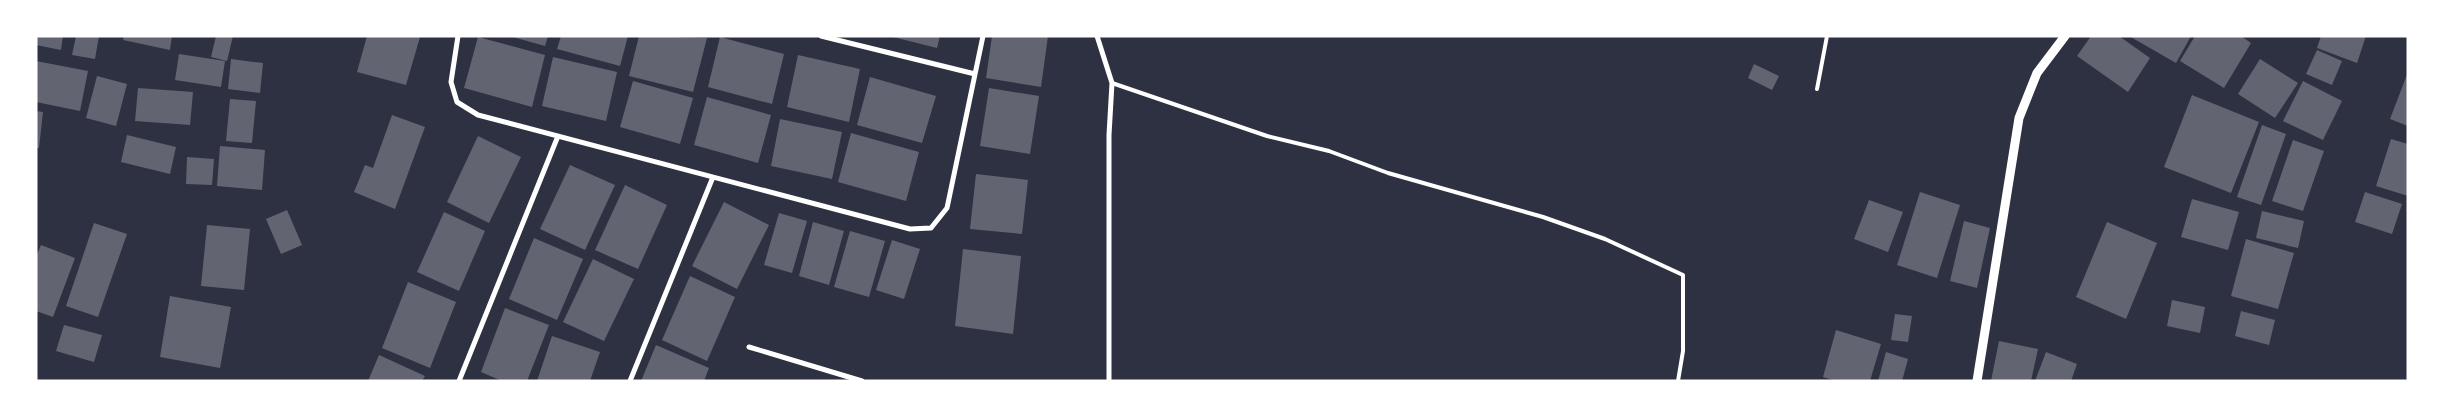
<svg xmlns="http://www.w3.org/2000/svg" width="2444" height="417" viewBox="0 0 2444 417" font-family="'Space Grotesk',sans-serif">
  <rect width="100%" height="100%" fill="#2d3142"/>
  <path fill="#626471" d="M 36,36 L 63,36 L 61,50 L 36,45 Z
    M 76,36 L 99,36 L 95,59 L 72,55 Z
    M 124,36 L 172,36 L 170,50 L 123,40 Z
    M 216,36 L 233,36 L 227,61 L 211,57 Z
    M 367,36 L 420,37 L 406,85 L 357,72 Z
    M 509,36 L 548,36 L 545,46 Z
    M 561,36 L 628,36 L 620,66 L 557,49 Z
    M 639,36 L 707,38 L 693,92 L 629,76 Z
    M 889,36 L 940,36 L 937,48 Z
    M 992,36 L 1048,36 L 1041,87 L 986,78 Z
    M 2091,36 L 2119,36 L 2150,58 L 2128,92 L 2077,56 Z
    M 2129,36 L 2191,36 L 2176,63 Z
    M 2195,36 L 2241,36 L 2251,43 L 2224,88 L 2180,61 Z
    M 2321,36 L 2366,36 L 2357,63 L 2317,48 Z
    M 478,37 L 545,55 L 532,107 L 464,88 Z
    M 720,37 L 784,54 L 772,104 L 708,87 Z
    M 2317,50 L 2342,61 L 2332,85 L 2306,74 Z
    M 179,54 L 225,61 L 221,87 L 175,80 Z
    M 798,55 L 860,69 L 849,122 L 787,107 Z
    M 553,57 L 617,72 L 606,121 L 542,106 Z
    M 231,59 L 263,63 L 260,93 L 228,89 Z
    M 2260,59 L 2298,83 L 2275,118 L 2238,94 Z
    M 36,61 L 88,71 L 80,111 L 36,102 Z
    M 1754,64 L 1779,76 L 1772,90 L 1748,78 Z
    M 2408,72 L 2408,126 L 2390,119 Z
    M 97,76 L 127,84 L 116,126 L 86,118 Z
    M 870,77 L 936,96 L 922,143 L 857,125 Z
    M 633,81 L 693,98 L 680,144 L 620,127 Z
    M 2303,81 L 2342,101 L 2323,140 L 2283,121 Z
    M 138,88 L 193,92 L 190,125 L 135,121 Z
    M 989,88 L 1039,96 L 1030,154 L 980,146 Z
    M 2192,95 L 2259,122 L 2231,193 L 2164,167 Z
    M 707,97 L 771,115 L 758,163 L 694,145 Z
    M 230,99 L 256,101 L 252,143 L 226,141 Z
    M 36,111 L 43,112 L 39,148 L 36,148 Z
    M 392,115 L 425,127 L 395,209 L 354,192 L 365,165 L 373,168 Z
    M 780,119 L 842,132 L 832,179 L 771,166 Z
    M 2262,125 L 2286,134 L 2261,205 L 2237,197 Z
    M 851,133 L 919,152 L 906,201 L 838,182 Z
    M 127,135 L 176,147 L 170,174 L 121,162 Z
    M 478,136 L 521,157 L 489,223 L 447,202 Z
    M 2391,139 L 2408,144 L 2408,196 L 2376,186 Z
    M 2293,140 L 2324,151 L 2303,211 L 2272,201 Z
    M 220,146 L 265,150 L 262,190 L 217,186 Z
    M 187,157 L 214,159 L 212,185 L 186,184 Z
    M 570,165 L 615,185 L 585,250 L 540,229 Z
    M 976,174 L 1028,180 L 1022,234 L 970,229 Z
    M 625,185 L 667,205 L 638,269 L 595,250 Z
    M 1920,192 L 1960,205 L 1937,278 L 1897,265 Z
    M 2365,192 L 2402,204 L 2392,234 L 2355,222 Z
    M 2192,199 L 2239,212 L 2228,250 L 2181,237 Z
    M 1869,200 L 1903,212 L 1888,252 L 1854,239 Z
    M 724,202 L 769,225 L 737,289 L 692,266 Z
    M 287,210 L 302,245 L 281,254 L 266,219 Z
    M 2262,211 L 2304,221 L 2298,248 L 2256,238 Z
    M 444,212 L 485,231 L 459,291 L 417,272 Z
    M 779,213 L 807,221 L 792,273 L 764,265 Z
    M 1964,221 L 1990,228 L 1977,288 L 1950,281 Z
    M 813,222 L 844,231 L 829,285 L 799,276 Z
    M 2107,222 L 2157,243 L 2126,319 L 2076,297 Z
    M 94,223 L 127,234 L 98,317 L 66,306 Z
    M 207,225 L 250,229 L 244,290 L 201,286 Z
    M 850,231 L 885,241 L 869,297 L 834,287 Z
    M 534,238 L 583,259 L 557,320 L 509,299 Z
    M 2246,239 L 2294,253 L 2278,309 L 2231,296 Z
    M 892,240 L 920,249 L 904,299 L 876,290 Z
    M 41,245 L 75,258 L 53,317 L 36,311 L 36,257 Z
    M 963,249 L 1021,256 L 1013,334 L 955,326 Z
    M 593,259 L 634,279 L 604,341 L 563,322 Z
    M 690,276 L 735,297 L 707,361 L 662,340 Z
    M 408,282 L 456,302 L 430,368 L 382,348 Z
    M 170,296 L 231,307 L 220,368 L 160,357 Z
    M 2172,300 L 2205,307 L 2200,333 L 2167,326 Z
    M 505,308 L 549,325 L 527,381 L 502,381 L 481,372 Z
    M 2241,311 L 2275,320 L 2269,345 L 2235,336 Z
    M 1895,314 L 1912,316 L 1908,342 L 1891,340 Z
    M 64,325 L 102,335 L 94,362 L 56,351 Z
    M 1836,330 L 1881,344 L 1870,381 L 1836,381 L 1823,377 Z
    M 552,336 L 600,352 L 590,381 L 537,381 Z
    M 1999,341 L 2038,349 L 2031,381 L 1991,381 Z
    M 656,345 L 709,368 L 704,381 L 641,381 Z
    M 1886,352 L 1908,359 L 1902,381 L 1878,381 Z
    M 2046,352 L 2077,364 L 2071,381 L 2035,381 Z
    M 379,355 L 425,376 L 422,381 L 368,381 Z"/>
  <g fill="none" stroke-linecap="round" stroke-linejoin="round">
    <path stroke="#fff" stroke-width="4" d="M 1112,83 L 1267,136 L 1329,151 L 1388,173 L 1543,217 L 1605,239 L 1683,275 L 1683,351 L 1678,381
      M 1817,89 L 1827,36"/>
    <path stroke="#fff" stroke-width="5" d="M 458,36 L 451,82 L 457,102 L 478,115 L 910,229 L 931,228 L 947,208 L 983,36
      M 821,36 L 975,74
      M 1097,36 L 1112,83 L 1109,135 L 1109,381
      M 749,347 L 862,381
      M 459,381 L 558,136
      M 630,381 L 713,177"/>
    <path stroke="#fff" stroke-width="9" d="M 1977,381 L 2019,118 L 2037,73 L 2065,36"/>
  </g>
  <rect width="2444" height="417" fill="none" stroke="#ffffff" stroke-width="75"/>
</svg>
